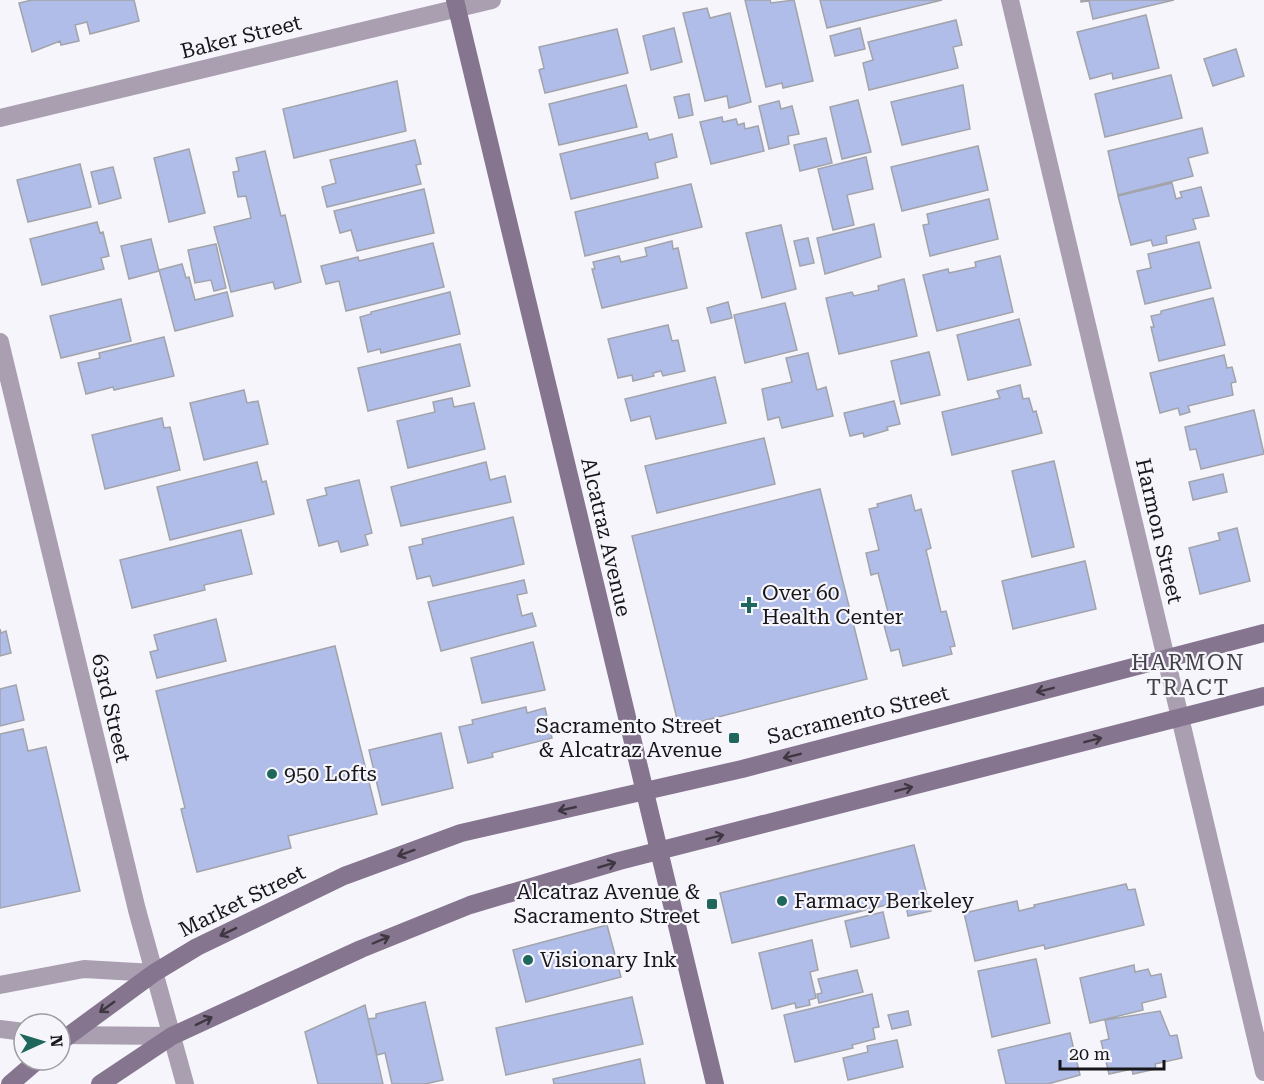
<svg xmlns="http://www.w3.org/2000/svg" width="1264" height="1084" viewBox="0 0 1264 1084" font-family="'Roboto Serif',serif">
  <rect width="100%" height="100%" fill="#f6f5fc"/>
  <path fill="#afbde8" stroke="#a2a4aa" stroke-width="1.5" d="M 32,0 L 134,0 L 139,21 L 90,34 L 87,22 L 75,25 L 79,41 L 61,45 L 60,41 L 32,52 L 19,3 Z
    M 745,0 L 770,0 L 771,3 L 794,0 L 813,81 L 783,88 L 782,83 L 766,87 Z
    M 820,0 L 942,0 L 827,28 Z
    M 1081,0 L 1174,0 L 1093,19 L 1089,1 L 1081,2 Z
    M 707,8 L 710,18 L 730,13 L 751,102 L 729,108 L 727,96 L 705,101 L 683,13 Z
    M 1146,15 L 1159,68 L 1113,79 L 1112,73 L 1090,79 L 1077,32 Z
    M 956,20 L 962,45 L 953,47 L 958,68 L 869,90 L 863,63 L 873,60 L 868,42 Z
    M 674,28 L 682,62 L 651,70 L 643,36 Z
    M 860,28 L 865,49 L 835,56 L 830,36 Z
    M 617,29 L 628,73 L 545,93 L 539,70 L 544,68 L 539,47 Z
    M 1236,49 L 1244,76 L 1213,86 L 1204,59 Z
    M 1171,75 L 1182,118 L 1105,137 L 1095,94 Z
    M 397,81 L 406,131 L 294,158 L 283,109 Z
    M 626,85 L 637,127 L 559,145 L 549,104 Z
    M 963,85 L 970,129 L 902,145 L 891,102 Z
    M 689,94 L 693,115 L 679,118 L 674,97 Z
    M 858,100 L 871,152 L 842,159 L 830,107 Z
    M 779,101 L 781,109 L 792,106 L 799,134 L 788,136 L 789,144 L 769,149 L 759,106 Z
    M 722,117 L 723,122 L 736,119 L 738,125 L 744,123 L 745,129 L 758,126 L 764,151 L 711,164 L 700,122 Z
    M 1202,128 L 1208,153 L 1188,158 L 1193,176 L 1118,195 L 1108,151 Z
    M 647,133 L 649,140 L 672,134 L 677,157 L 655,163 L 658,178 L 571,199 L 560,154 Z
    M 826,138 L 832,163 L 800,171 L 794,145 Z
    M 415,140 L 421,164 L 416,165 L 421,184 L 327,207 L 322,187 L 336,183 L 330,160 Z
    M 978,146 L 988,190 L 902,211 L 891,167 Z
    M 189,149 L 205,213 L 169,222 L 154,158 Z
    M 265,151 L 281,216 L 285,215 L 301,282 L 275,289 L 273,282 L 231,292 L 214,227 L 251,218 L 246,196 L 238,197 L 233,172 L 239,171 L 236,158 Z
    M 866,157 L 873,189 L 847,195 L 854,225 L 833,230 L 818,169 Z
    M 80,164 L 91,207 L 28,222 L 17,180 Z
    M 113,167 L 121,198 L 99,204 L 91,172 Z
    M 1172,183 L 1176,199 L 1182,197 L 1180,192 L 1201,187 L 1209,216 L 1193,219 L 1196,229 L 1166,236 L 1167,243 L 1153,246 L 1151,240 L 1131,245 L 1118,196 Z
    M 691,184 L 702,227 L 585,256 L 575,212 Z
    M 424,189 L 434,233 L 357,251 L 351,230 L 340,233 L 334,211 Z
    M 989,199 L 998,239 L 930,256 L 923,225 L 929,224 L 927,214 Z
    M 97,222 L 100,233 L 103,232 L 109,256 L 101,258 L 104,269 L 42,285 L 30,239 Z
    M 874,224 L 881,257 L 825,274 L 817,238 Z
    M 781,225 L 796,289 L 762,298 L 746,233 Z
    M 808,238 L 814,263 L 800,266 L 794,241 Z
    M 151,239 L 159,271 L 129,279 L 121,246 Z
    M 672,241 L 673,249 L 678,248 L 687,288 L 602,308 L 592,269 L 595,269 L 593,262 L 619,256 L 621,262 L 647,256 L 645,248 Z
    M 1199,242 L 1211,288 L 1145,304 L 1137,271 L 1151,268 L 1148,254 Z
    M 433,243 L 444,287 L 346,311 L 339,281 L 326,284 L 321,266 L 358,257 L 359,261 Z
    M 216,244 L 226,288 L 214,291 L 211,280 L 195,283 L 188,250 Z
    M 1000,256 L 1013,312 L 937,331 L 923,275 L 948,269 L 949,273 L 976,267 L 975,262 Z
    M 182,264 L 186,278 L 189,277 L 195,300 L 227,292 L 233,316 L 175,331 L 159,270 Z
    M 904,279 L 917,336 L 839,354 L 826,298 L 852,292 L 854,296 L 879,290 L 878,286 Z
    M 450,292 L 460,334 L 381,353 L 380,349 L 368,352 L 360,317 L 371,314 L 371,312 Z
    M 1213,298 L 1225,345 L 1159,361 L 1151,327 L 1154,327 L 1151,316 L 1161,314 L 1161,311 Z
    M 121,299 L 131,341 L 61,358 L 50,316 Z
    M 728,302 L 732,318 L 711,323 L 707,308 Z
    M 785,303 L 797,350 L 745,363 L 734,315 Z
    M 1019,319 L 1031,365 L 968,380 L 957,335 Z
    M 668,325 L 672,341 L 678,340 L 685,371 L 663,376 L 661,371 L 653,373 L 654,376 L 633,381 L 632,375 L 618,378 L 608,339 Z
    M 164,337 L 174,376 L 114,390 L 113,387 L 86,394 L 78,363 L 100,358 L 99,353 Z
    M 460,344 L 470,386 L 368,411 L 358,368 Z
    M 929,352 L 940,395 L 901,404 L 891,361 Z
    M 808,353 L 817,390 L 826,387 L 833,416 L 782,428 L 779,417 L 768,420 L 762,389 L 792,382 L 786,358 Z
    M 1224,355 L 1227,368 L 1232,367 L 1236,382 L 1231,383 L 1233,395 L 1188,406 L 1190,412 L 1180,415 L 1178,408 L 1160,413 L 1150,373 Z
    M 715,377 L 726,423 L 656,439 L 650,416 L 631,421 L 625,399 Z
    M 1020,385 L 1023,399 L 1029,398 L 1033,412 L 1036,411 L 1042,433 L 952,455 L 942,412 L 1000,398 L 997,391 Z
    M 244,390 L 247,403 L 258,401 L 268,444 L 204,460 L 190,403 Z
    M 452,398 L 454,407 L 474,403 L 485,449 L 408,468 L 397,421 L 435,412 L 433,402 Z
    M 894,401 L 900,424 L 887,427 L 888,430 L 864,437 L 863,433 L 850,436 L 844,413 Z
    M 1254,410 L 1264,454 L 1201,469 L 1196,449 L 1190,450 L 1185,427 Z
    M 162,418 L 164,428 L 170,427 L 180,470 L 105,489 L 92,435 Z
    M 764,438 L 775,484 L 657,513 L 645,466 Z
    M 1054,461 L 1074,547 L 1032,557 L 1012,471 Z
    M 257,462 L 262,482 L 266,481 L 274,514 L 170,540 L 157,487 Z
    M 486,462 L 490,480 L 505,476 L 511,502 L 401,526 L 391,487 Z
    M 1223,474 L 1227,492 L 1193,500 L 1189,482 Z
    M 359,480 L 372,533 L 365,535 L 368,545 L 341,552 L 338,541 L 319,546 L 307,500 L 327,495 L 325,488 Z
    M 820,489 L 867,679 L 679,727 L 632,536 Z
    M 911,495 L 915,511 L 921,509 L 931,548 L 926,550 L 941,612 L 946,611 L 955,646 L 950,647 L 952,654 L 903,666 L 899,649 L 891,651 L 882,618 L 889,616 L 878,573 L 871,575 L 866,553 L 879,550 L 869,509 L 878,507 L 877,504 Z
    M 513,517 L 524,564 L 433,586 L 430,576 L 417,579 L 409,547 L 423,544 L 422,539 Z
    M 1237,528 L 1250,581 L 1200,594 L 1189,548 L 1220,540 L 1218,533 Z
    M 241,530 L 252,574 L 204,585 L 205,590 L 132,608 L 120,560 Z
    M 1085,561 L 1096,609 L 1013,629 L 1002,581 Z
    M 524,580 L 527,593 L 517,595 L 522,616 L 532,613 L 536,626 L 441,651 L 428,602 Z
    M 216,619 L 226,661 L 157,678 L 150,652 L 158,650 L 154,635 Z
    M 0,629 L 1,633 L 6,631 L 11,653 L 0,656 Z
    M 533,642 L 545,690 L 482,703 L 471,658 Z
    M 335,646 L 377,814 L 288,836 L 291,848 L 197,872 L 181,809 L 185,808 L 156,691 Z
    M 16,685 L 24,720 L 0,726 L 0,689 Z
    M 526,707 L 527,713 L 545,708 L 552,738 L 492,753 L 493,757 L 468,763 L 459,727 L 473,724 L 472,720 Z
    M 23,729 L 28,751 L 46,747 L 80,891 L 0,908 L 0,734 Z
    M 441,733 L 453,788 L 382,805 L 369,750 Z
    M 914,845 L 927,895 L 732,943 L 720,893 Z
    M 1126,884 L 1128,890 L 1135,889 L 1144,925 L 1045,949 L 1044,945 L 975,961 L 964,913 L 1017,901 L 1019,911 L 1035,907 L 1034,905 Z
    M 927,895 L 931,911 L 908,916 L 905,901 Z
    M 883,912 L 889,938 L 851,947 L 845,921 Z
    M 607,925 L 621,977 L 526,1002 L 513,950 Z
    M 812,940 L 818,970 L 810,972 L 816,998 L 809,1000 L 810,1005 L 796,1008 L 795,1003 L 772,1009 L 759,953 Z
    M 1036,959 L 1050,1023 L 992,1037 L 978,971 Z
    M 1134,965 L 1135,972 L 1148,969 L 1151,976 L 1161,974 L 1166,997 L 1142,1003 L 1143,1010 L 1090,1023 L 1080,978 Z
    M 857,970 L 863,992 L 819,1003 L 817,994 L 822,993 L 818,979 Z
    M 872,994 L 879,1027 L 873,1028 L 875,1039 L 852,1045 L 853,1048 L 795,1062 L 784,1015 Z
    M 632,997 L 643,1044 L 506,1075 L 496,1028 Z
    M 425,1002 L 443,1080 L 425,1084 L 392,1084 L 385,1053 L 377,1055 L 368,1019 L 376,1018 L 376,1014 Z
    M 365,1005 L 383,1084 L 318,1084 L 305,1032 Z
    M 908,1011 L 911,1025 L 892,1029 L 888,1015 Z
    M 1160,1011 L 1170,1036 L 1177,1035 L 1182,1058 L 1155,1064 L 1156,1069 L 1133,1074 L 1132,1069 L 1109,1074 L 1101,1041 L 1109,1039 L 1105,1020 Z
    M 1070,1033 L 1080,1075 L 1048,1084 L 1006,1084 L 998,1050 Z
    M 897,1040 L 903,1067 L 848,1080 L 843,1058 L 868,1052 L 867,1046 Z
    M 640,1059 L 645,1084 L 554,1084 L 553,1079 Z"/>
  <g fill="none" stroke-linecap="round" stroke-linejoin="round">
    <path stroke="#aa9fb0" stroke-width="18" d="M 1010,0 L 1264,1072
      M 0,118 L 492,0
      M 0,342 L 137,910 L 185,1084
      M 0,985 L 84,969 L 154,973
      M 0,1029 L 24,1032
      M 60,1035 L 172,1036"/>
    <path stroke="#85758e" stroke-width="18" d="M 455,0 L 715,1084
      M 60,1042 L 154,973 L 197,947 L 344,876 L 461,833 L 742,769 L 1264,633
      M 10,1084 L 38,1060
      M 100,1084 L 172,1036 L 361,949 L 470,905 L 619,861 L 1264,696"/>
  </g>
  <defs><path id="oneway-shaft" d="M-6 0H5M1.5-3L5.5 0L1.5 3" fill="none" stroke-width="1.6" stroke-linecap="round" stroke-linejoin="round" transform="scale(1.5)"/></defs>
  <g stroke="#3e3742">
    <use href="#oneway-shaft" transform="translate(1045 690) rotate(166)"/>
    <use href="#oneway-shaft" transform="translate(1093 740) rotate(-14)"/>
    <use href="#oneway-shaft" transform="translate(792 756) rotate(166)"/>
    <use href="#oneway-shaft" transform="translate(904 789) rotate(-14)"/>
    <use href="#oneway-shaft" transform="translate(567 809) rotate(167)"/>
    <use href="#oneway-shaft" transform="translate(715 837) rotate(-14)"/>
    <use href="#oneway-shaft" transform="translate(406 853) rotate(160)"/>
    <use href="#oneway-shaft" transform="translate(607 865) rotate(-16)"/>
    <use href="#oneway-shaft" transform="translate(228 932) rotate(154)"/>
    <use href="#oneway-shaft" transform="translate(381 940) rotate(-23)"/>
    <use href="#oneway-shaft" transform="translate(107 1007) rotate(144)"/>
    <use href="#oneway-shaft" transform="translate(204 1021) rotate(-26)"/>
  </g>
  <g fill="#1f675c" stroke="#f6f5fc" stroke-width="2">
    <path d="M746 596h6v6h6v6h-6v6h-6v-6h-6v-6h6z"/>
    <rect x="728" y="732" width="12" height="12" rx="3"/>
    <circle cx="272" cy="774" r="6"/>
    <circle cx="782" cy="901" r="6"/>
    <rect x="706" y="898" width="12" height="12" rx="3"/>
    <circle cx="528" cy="960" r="6"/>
  </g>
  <g text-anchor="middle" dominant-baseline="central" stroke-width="4.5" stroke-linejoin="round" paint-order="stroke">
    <g font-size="21" fill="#171619" stroke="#f6f5fc">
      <text transform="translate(241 37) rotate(-14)">Baker Street</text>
      <text transform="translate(1159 531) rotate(77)">Harmon Street</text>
      <text transform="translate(606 537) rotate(77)">Alcatraz Avenue</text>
      <text transform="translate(111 708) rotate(77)">63rd Street</text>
      <text transform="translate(858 715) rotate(-14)">Sacramento Street</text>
      <text transform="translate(242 901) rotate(-26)">Market Street</text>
    </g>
    <g font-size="21" fill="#171619" stroke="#f6f5fc" text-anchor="start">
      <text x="762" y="593">Over 60<tspan x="762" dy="24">Health Center</tspan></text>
      <text x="722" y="726" text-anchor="end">Sacramento Street<tspan x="722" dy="24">&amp; Alcatraz Avenue</tspan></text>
      <text x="284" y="774">950 Lofts</text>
      <text x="700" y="892" text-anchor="end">Alcatraz Avenue &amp;<tspan x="700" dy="24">Sacramento Street</tspan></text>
      <text x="794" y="901">Farmacy Berkeley</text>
      <text x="540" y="960">Visionary Ink</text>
    </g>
    <g font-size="22" letter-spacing="1.5" fill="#424146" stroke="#f6f5fc">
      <text x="1188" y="662">HARMON<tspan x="1188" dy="25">TRACT</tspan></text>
    </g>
  </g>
  <g transform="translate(42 1042) rotate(86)"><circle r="28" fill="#f6f5fc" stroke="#9d9ca1" stroke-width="1.5"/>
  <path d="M0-4.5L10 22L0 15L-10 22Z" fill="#1f675c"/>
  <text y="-9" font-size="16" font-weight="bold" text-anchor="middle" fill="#171619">N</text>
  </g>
  <path d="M1060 1060v9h104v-9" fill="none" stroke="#171619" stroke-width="3"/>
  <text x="1069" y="1060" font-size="18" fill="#171619" stroke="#f6f5fc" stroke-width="4.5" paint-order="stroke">20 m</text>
</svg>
